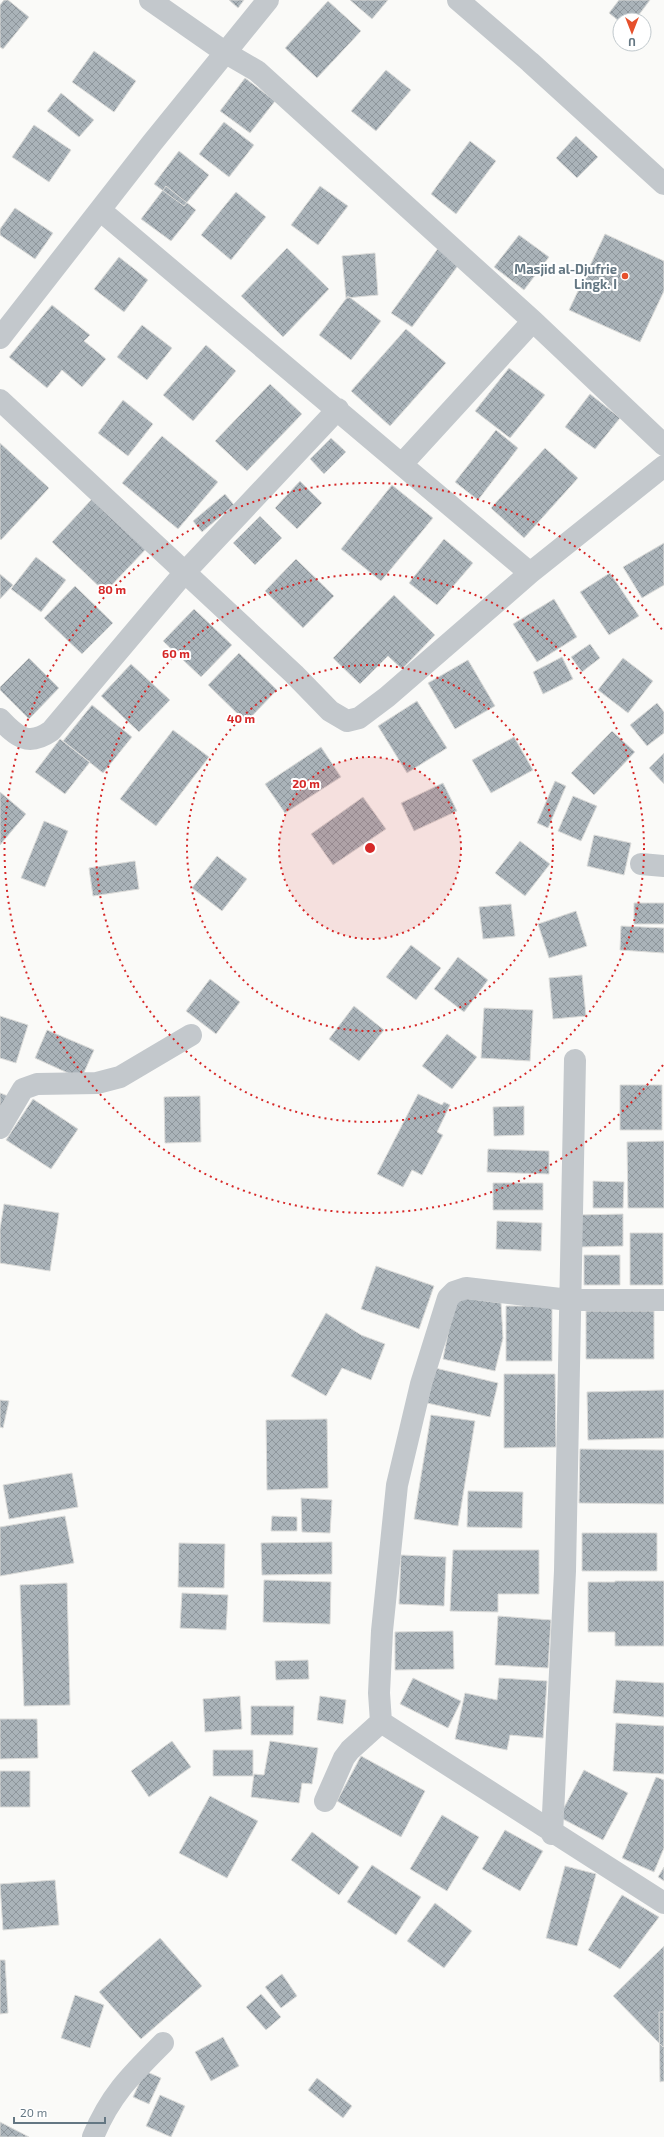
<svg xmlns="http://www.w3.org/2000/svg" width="664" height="2137" viewBox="0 0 664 2137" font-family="'Exo 2',sans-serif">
  <defs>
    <pattern id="building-cross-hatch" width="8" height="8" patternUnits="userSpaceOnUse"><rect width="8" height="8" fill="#aab3b9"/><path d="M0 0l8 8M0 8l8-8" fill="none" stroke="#8e969c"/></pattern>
  </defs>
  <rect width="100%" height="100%" fill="#fafaf8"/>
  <path fill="url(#building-cross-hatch)" stroke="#dcdcda" d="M 4,0 L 8,0 L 29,17 L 3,49 L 0,47 L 0,5 Z
    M 229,0 L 244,0 L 238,8 Z
    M 350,0 L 388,0 L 372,19 Z
    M 619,0 L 650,0 L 635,20 L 620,20 L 620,22 L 609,13 Z
    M 328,1 L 361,31 L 317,78 L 285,48 Z
    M 94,51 L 136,81 L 114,112 L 72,82 Z
    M 386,70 L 411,90 L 376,131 L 351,111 Z
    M 245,78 L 275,101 L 250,133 L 220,111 Z
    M 61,93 L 94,120 L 79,137 L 47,111 Z
    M 224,122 L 254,145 L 229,177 L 199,154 Z
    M 34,125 L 71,150 L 49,182 L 12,157 Z
    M 576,136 L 598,157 L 577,178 L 556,158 Z
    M 470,141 L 496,161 L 456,214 L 431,194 Z
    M 179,151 L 209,175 L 184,206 L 154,184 Z
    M 166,186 L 196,210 L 171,241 L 141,219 Z
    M 320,186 L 348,206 L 318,245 L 291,225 Z
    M 236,192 L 266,217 L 231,260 L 201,235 Z
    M 15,208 L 53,233 L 35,259 L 0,235 L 0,229 Z
    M 605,234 L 664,261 L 664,291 L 640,342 L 569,310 Z
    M 519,235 L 549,257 L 524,290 L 494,267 Z
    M 439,247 L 460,263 L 412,327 L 391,313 Z
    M 287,248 L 329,289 L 283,337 L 241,296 Z
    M 375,253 L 378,295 L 346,298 L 342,256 Z
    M 119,257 L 148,280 L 124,312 L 94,289 Z
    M 348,296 L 381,321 L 351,360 L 319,335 Z
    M 52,305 L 90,335 L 84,341 L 106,359 L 82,387 L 62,370 L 47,388 L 9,357 Z
    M 142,325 L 172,348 L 147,380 L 117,357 Z
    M 406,329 L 446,363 L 390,426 L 351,391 Z
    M 206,345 L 236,371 L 193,421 L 163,395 Z
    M 509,368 L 545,395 L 510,438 L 475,411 Z
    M 270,384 L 302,414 L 247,471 L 215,441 Z
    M 590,394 L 620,418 L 595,449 L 565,427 Z
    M 123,400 L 153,424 L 128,456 L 98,433 Z
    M 496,430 L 518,448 L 478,500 L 455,482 Z
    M 162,436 L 218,482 L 178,529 L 122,483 Z
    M 331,438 L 346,452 L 324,474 L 310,459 Z
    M 0,443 L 49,488 L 1,540 L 0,539 Z
    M 545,448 L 578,478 L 524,538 L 491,508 Z
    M 300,481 L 322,503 L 297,529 L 275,508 Z
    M 392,485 L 433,518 L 381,581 L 341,549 Z
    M 225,494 L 234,505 L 202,532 L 193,521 Z
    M 93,498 L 146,549 L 105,592 L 52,542 Z
    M 260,516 L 282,538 L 255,565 L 233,543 Z
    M 444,539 L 473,563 L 437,605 L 409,583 Z
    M 664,543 L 664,585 L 642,598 L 623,567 Z
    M 36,557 L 66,580 L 41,612 L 11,589 Z
    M 296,559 L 334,596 L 303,628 L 265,591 Z
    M 610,573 L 639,616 L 609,635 L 580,592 Z
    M 0,574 L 13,585 L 0,599 Z
    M 75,586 L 113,623 L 82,654 L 44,618 Z
    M 394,595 L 435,635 L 402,669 L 388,656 L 360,684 L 333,658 Z
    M 554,599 L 577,637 L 537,662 L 513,624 Z
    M 194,609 L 232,645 L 201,677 L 163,641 Z
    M 590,644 L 600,658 L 582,672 L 571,657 Z
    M 239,653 L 277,690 L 246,722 L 208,685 Z
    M 562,657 L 573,679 L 543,694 L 533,672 Z
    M 29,658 L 59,688 L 29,719 L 0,690 L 0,687 Z
    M 623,658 L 653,681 L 628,713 L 598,690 Z
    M 468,660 L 495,706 L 455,729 L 428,683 Z
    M 131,664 L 170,700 L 139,732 L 101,696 Z
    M 417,701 L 447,748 L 407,773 L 378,726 Z
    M 657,703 L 664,712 L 664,733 L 647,746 L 630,725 Z
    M 92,705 L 132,737 L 103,773 L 63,741 Z
    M 173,730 L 209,757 L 156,826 L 120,799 Z
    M 612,731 L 635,752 L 594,795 L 571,773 Z
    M 514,737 L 533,770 L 491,793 L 472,760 Z
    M 60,739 L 90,762 L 65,794 L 35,772 Z
    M 321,747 L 341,777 L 285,813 L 265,784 Z
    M 664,753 L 664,784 L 649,768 Z
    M 555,781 L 566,786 L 548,828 L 537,823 Z
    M 443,783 L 457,811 L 414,831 L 401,803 Z
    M 0,792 L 26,814 L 0,845 Z
    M 573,796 L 597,806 L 581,841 L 558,831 Z
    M 363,797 L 386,829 L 333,865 L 311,834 Z
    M 44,821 L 68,831 L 45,887 L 21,878 Z
    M 594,835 L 631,843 L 624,875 L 587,866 Z
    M 520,841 L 550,864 L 525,896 L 495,873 Z
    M 217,856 L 247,879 L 222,911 L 192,888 Z
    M 135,861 L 139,889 L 93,896 L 89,868 Z
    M 634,903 L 664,903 L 664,924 L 634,924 Z
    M 511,904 L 515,936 L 483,939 L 479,907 Z
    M 576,911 L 587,946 L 549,958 L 538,924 Z
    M 621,926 L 664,928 L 664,953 L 620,950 Z
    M 411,945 L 441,968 L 416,1000 L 386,977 Z
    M 458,957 L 488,980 L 464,1012 L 434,989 Z
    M 582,975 L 586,1016 L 553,1019 L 549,978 Z
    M 210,979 L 240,1002 L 216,1034 L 186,1011 Z
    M 354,1006 L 384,1030 L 359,1061 L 329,1039 Z
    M 484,1008 L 533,1010 L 530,1061 L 481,1058 Z
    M 0,1016 L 28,1025 L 16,1063 L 0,1058 Z
    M 47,1030 L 94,1050 L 81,1079 L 35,1058 Z
    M 447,1034 L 477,1057 L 452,1089 L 422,1066 Z
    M 620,1085 L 662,1085 L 662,1130 L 620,1130 Z
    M 0,1093 L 8,1096 L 0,1115 Z
    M 418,1094 L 442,1105 L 444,1102 L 450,1105 L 437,1132 L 443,1135 L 422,1175 L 412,1170 L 403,1187 L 377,1174 Z
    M 200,1096 L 201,1142 L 165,1143 L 164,1097 Z
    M 33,1099 L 78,1129 L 51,1169 L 6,1140 Z
    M 524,1106 L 524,1135 L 494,1136 L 493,1107 Z
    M 664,1141 L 664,1208 L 628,1208 L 627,1142 Z
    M 488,1149 L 549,1151 L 549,1174 L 487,1172 Z
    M 593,1181 L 624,1182 L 623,1208 L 593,1208 Z
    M 493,1183 L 543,1183 L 543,1210 L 493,1210 Z
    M 4,1204 L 59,1213 L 50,1271 L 0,1263 L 0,1229 Z
    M 623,1214 L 623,1246 L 579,1247 L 578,1215 Z
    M 497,1221 L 542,1223 L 541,1251 L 496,1249 Z
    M 630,1233 L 663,1233 L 663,1285 L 630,1285 Z
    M 584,1255 L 620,1255 L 620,1285 L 584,1285 Z
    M 376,1266 L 434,1286 L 419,1329 L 361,1309 Z
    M 455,1297 L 501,1303 L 503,1338 L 495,1371 L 443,1359 Z
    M 506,1306 L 552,1306 L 552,1361 L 506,1361 Z
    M 586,1311 L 654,1311 L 654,1359 L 586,1359 Z
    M 326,1313 L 361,1335 L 385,1344 L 371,1380 L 342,1368 L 326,1396 L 291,1376 Z
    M 435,1368 L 498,1383 L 490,1417 L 427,1403 Z
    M 504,1374 L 555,1374 L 556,1447 L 504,1448 Z
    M 664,1390 L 664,1438 L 588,1440 L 587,1392 Z
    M 0,1400 L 9,1401 L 3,1428 L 0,1427 Z
    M 431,1415 L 475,1421 L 458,1526 L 414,1519 Z
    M 327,1419 L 328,1488 L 267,1490 L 266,1420 Z
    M 580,1449 L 664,1450 L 664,1504 L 579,1503 Z
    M 72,1473 L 78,1507 L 9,1519 L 3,1485 Z
    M 468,1491 L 523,1492 L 522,1528 L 467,1527 Z
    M 301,1498 L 332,1500 L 330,1533 L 302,1532 Z
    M 65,1516 L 74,1563 L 0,1576 L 0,1527 Z
    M 272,1516 L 297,1517 L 297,1531 L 271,1531 Z
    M 582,1533 L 657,1533 L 657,1571 L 582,1571 Z
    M 332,1542 L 332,1574 L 262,1575 L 261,1543 Z
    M 179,1543 L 225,1544 L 224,1588 L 178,1587 Z
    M 453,1550 L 539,1550 L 539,1594 L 498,1594 L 498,1612 L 450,1611 Z
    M 401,1555 L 446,1557 L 444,1606 L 399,1604 Z
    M 264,1580 L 331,1582 L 330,1624 L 263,1622 Z
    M 615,1581 L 664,1581 L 664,1646 L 615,1646 L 615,1632 L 588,1632 L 588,1582 L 615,1582 Z
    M 67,1583 L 70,1705 L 24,1706 L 20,1585 Z
    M 182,1593 L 228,1595 L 226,1630 L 180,1628 Z
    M 498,1616 L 551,1620 L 548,1668 L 495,1665 Z
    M 453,1631 L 454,1669 L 395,1670 L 395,1632 Z
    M 308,1660 L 309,1679 L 276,1680 L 275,1661 Z
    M 413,1678 L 461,1701 L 448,1728 L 400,1704 Z
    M 499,1678 L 547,1681 L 543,1738 L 510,1735 L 507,1750 L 455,1739 L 465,1693 L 497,1700 Z
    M 616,1680 L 664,1683 L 664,1717 L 613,1713 Z
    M 240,1696 L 242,1729 L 205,1732 L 203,1699 Z
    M 320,1696 L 346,1700 L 343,1724 L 317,1720 Z
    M 251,1706 L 294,1706 L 293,1735 L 251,1735 Z
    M 0,1719 L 37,1719 L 38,1758 L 0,1759 Z
    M 616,1723 L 664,1726 L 664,1774 L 613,1771 Z
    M 172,1741 L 191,1767 L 149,1797 L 131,1771 Z
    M 270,1741 L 318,1748 L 312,1784 L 302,1783 L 299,1803 L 251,1797 L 254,1774 L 264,1775 Z
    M 213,1750 L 253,1750 L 253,1776 L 213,1776 Z
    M 361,1756 L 425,1791 L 401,1837 L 337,1801 Z
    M 584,1770 L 628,1793 L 603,1840 L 559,1817 Z
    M 0,1771 L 30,1771 L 30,1807 L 0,1807 Z
    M 656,1777 L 664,1780 L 664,1848 L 654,1872 L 622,1858 Z
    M 210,1796 L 258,1821 L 227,1878 L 179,1853 Z
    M 442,1815 L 479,1837 L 447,1891 L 410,1869 Z
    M 505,1830 L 543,1851 L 520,1891 L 482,1869 Z
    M 312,1832 L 359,1867 L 339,1895 L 291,1860 Z
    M 372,1865 L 421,1897 L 396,1935 L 347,1902 Z
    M 565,1866 L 596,1874 L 577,1946 L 546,1938 Z
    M 664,1867 L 664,1881 L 658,1877 Z
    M 55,1880 L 59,1925 L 3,1930 L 0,1884 Z
    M 622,1895 L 659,1917 L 620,1969 L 588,1950 Z
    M 435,1903 L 472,1931 L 444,1968 L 407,1941 Z
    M 160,1938 L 202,1986 L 141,2039 L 99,1992 Z
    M 664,1946 L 664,2046 L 663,2047 L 613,1996 Z
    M 0,1960 L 5,1960 L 8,2013 L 0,2014 Z
    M 282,1974 L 297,1996 L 281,2008 L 265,1987 Z
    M 261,1994 L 281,2017 L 266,2030 L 246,2007 Z
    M 75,1995 L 104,2005 L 90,2048 L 61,2038 Z
    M 659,2012 L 664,2012 L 664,2081 L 660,2082 Z
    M 223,2037 L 239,2066 L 211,2081 L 195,2052 Z
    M 145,2071 L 161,2078 L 149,2104 L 133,2097 Z
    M 317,2078 L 352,2106 L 343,2118 L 308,2090 Z
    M 160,2095 L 185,2106 L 171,2137 L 146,2126 Z
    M 0,2122 L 29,2137 L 0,2137 Z"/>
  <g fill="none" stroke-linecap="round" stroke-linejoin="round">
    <path stroke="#c3c8cc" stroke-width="22" d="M 150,0 L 226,53 L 257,71 L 533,321 L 664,445
      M 458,0 L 530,62 L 664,184
      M 100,210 L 530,573
      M 0,338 L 152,143 L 268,0
      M 0,400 L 294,674 L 330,711 L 347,721 L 359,718 L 387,697 L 530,573 L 664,466
      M 402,464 L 533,321
      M 0,719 C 17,737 28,747 51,731 L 185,572 L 338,409
      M 641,864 L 664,866
      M 0,1128 L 23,1089 L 37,1084 L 97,1083 L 120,1077 L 191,1035
      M 381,1722 L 379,1693 L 382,1631 L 397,1485 L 421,1384 L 448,1298 L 454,1292 L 466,1288 L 569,1300 L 664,1300
      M 381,1722 L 664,1903
      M 325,1801 L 344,1758 L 350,1750 L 381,1722
      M 552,1834 L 565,1571 L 575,1060
      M 93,2137 C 110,2095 132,2074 163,2043"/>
  </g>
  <circle cx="370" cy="848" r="91" fill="#d62828" fill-opacity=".12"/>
  <g fill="none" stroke="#d62828" stroke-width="2" stroke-dasharray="2 4">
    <circle cx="370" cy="848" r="91"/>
    <circle cx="370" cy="848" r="183"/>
    <circle cx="370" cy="848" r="274"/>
    <path d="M663 1065A365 365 0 1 1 663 631"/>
  </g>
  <circle fill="#e6502c" stroke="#fff" stroke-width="1.5" cx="625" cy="276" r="4"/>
  <g text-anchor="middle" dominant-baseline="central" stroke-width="4" stroke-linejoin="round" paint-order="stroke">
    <g font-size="13" font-weight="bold" fill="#647783" stroke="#fff" text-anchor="end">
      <text x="617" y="269">Masjid al-Djufrie<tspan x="617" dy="15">Lingk. I</tspan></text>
    </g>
  </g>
  <circle cx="370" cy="848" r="6" fill="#d62828" stroke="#fff" stroke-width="2"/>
  <g font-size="12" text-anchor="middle" font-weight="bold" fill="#d62828" stroke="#fff" stroke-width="4" stroke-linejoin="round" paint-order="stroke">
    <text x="112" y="594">80 m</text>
    <text x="176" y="658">60 m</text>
    <text x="241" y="723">40 m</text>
    <text x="306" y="788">20 m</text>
  </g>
  <g transform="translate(632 32) rotate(180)"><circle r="19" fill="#ffffff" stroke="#c1c9cd"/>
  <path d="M0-3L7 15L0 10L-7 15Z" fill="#e6502c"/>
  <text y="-6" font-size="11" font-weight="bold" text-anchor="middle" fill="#647783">U</text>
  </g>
  <path d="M14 2117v6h91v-6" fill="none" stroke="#647783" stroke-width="2"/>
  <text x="20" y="2117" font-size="12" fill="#647783" stroke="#ffffff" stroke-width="3" paint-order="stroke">20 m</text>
</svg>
